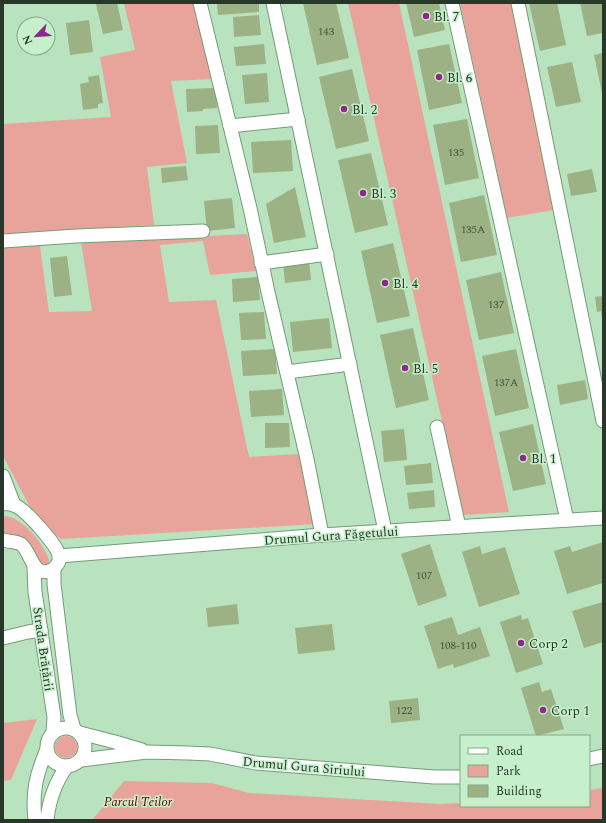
<svg xmlns="http://www.w3.org/2000/svg" width="606" height="823" viewBox="0 0 606 823" font-family="Spectral,serif">
	<style>
		.green { fill: #e8a49a }
		.building { fill: #9cb184 }
		.lines { fill: none; stroke-linecap: round; stroke-linejoin: round }
		.minor-casing { stroke: #749b79; stroke-width: 15 }
		.minor { stroke: #fff; stroke-width: 13 }
		.poi-dot { fill: #8f288e; stroke: #c6f0cb; stroke-width: 1.5 }
		.labels { text-anchor: middle; stroke-width: 3; stroke-linejoin: round; paint-order: stroke }
		.number-label { font-size: 11px; fill: #445640 }
		.poi-label { font-size: 13px; fill: #27382a; stroke: #c6f0cb; text-anchor: start }
		.street-label { font-size: 13px; fill: #27382a; stroke: #c6f0cb }
		.park-label { font-size: 13px; font-style: italic; fill: #5c0806; stroke: #c6f0cb }
	</style>
	<rect width="100%" height="100%" fill="#b9e3be"/>
	<g class="green">
		<path d="M124,3H196L213,79L171,81L187,163L147,167L154,225L38,232L49,312L92,311L81,242L247,234L256,271L210,275L203,241L160,245L169,302L216,300L249,457L299,454L316,524L61,539L51,532L30,507L3,456V124L111,117L100,57L135,50Z"/>
		<path d="M348,3H399L509,512L463,515Z"/>
		<path d="M460,3H511L554,210L507,218Z"/>
		<path d="M3,516C22,516 43,543 49,560L48,564H40L3,536Z"/>
		<path d="M37,719L11,780L3,781V723Z"/>
		<circle cx="66" cy="747" r="11"/>
		<path d="M124,781L212,783L249,793L441,804L461,803V806H589V790L603,788V820H92Z"/>
	</g>
	<g class="building">
		<path d="M101,3H117L123,30L103,34L96,4Z"/>
		<path d="M217,3H259V12L218,15Z"/>
		<path d="M303,3H336L349,58L317,65Z"/>
		<path d="M406,3H439L445,30L414,37Z"/>
		<path d="M529,3H557L566,45L540,51Z"/>
		<path d="M580,3H603V33L587,36Z"/>
		<path d="M259,15L261,35L234,37L233,17Z"/>
		<path d="M89,20L93,52L70,55L66,23Z"/>
		<path d="M264,44L266,64L236,66L234,47Z"/>
		<path d="M449,44L462,103L429,110L417,50Z"/>
		<path d="M603,53V93H602L594,55Z"/>
		<path d="M572,62L581,102L556,107L547,67Z"/>
		<path d="M352,69L369,141L336,149L319,77Z"/>
		<path d="M267,73L269,102L245,104L242,75Z"/>
		<path d="M99,75L103,103L98,104V108L83,110L80,84L89,82L88,77Z"/>
		<path d="M216,88L217,108L203,109V111L187,112L186,89Z"/>
		<path d="M467,119L479,178L445,185L433,125Z"/>
		<path d="M218,125L220,153L196,154L195,126Z"/>
		<path d="M291,140L293,171L253,173L251,142Z"/>
		<path d="M371,153L388,225L355,233L338,160Z"/>
		<path d="M186,166L188,180L162,183L161,168Z"/>
		<path d="M592,169L597,192L571,196L567,174Z"/>
		<path d="M295,187L306,237L274,243L266,204Z"/>
		<path d="M484,195L497,255L461,262L449,203Z"/>
		<path d="M232,198L235,228L207,231L204,201Z"/>
		<path d="M393,243L410,316L377,323L361,251Z"/>
		<path d="M67,256L72,295L54,297L50,258Z"/>
		<path d="M309,260L311,280L285,283L283,263Z"/>
		<path d="M501,272L514,333L479,340L466,280Z"/>
		<path d="M258,277L260,300L233,302L232,279Z"/>
		<path d="M603,296V319H602L601,311L597,312L595,297Z"/>
		<path d="M264,312L266,339L241,340L239,313Z"/>
		<path d="M329,318L332,348L293,352L290,322Z"/>
		<path d="M413,328L429,400L396,408L380,335Z"/>
		<path d="M275,349L277,374L243,376L241,351Z"/>
		<path d="M516,349L529,408L495,416L482,356Z"/>
		<path d="M585,380L588,399L560,405L557,385Z"/>
		<path d="M282,389L284,415L251,417L249,391Z"/>
		<path d="M265,423H289L290,447L265,448Z"/>
		<path d="M533,424L546,484L513,491L499,432Z"/>
		<path d="M404,429L407,460L384,462L381,431Z"/>
		<path d="M431,463L433,483L406,485L404,466Z"/>
		<path d="M434,490L435,507L409,509L407,493Z"/>
		<path d="M603,542V583L567,594L554,551L570,546L572,552Z"/>
		<path d="M430,544L447,596L418,606L401,554Z"/>
		<path d="M480,546L482,554L505,547L520,594L479,607L462,552Z"/>
		<path d="M603,602V642L584,648L572,611Z"/>
		<path d="M237,604L239,624L208,627L206,608Z"/>
		<path d="M521,615L522,620L528,618L543,664L516,673L500,622Z"/>
		<path d="M452,617L458,635L480,627L490,656L454,668L453,664L438,669L424,626Z"/>
		<path d="M332,624L335,650L298,654L295,628Z"/>
		<path d="M539,682L542,692L551,689L564,729L536,736L521,688Z"/>
		<path d="M418,698L420,720L391,723L389,701Z"/>
	</g>
	<g class="lines">
		<defs>
			<g id="minor">
				<path d="M200,3L250,208L268,292L307,459L322,535"/>
				<path d="M273,3L385,531"/>
				<path d="M452,3L567,520"/>
				<path d="M518,3L603,421"/>
				<path d="M230,126L298,119"/>
				<path d="M3,241L76,236L203,231"/>
				<path d="M261,263L327,254"/>
				<path d="M287,372L350,364"/>
				<path d="M437,427L459,527"/>
				<path d="M3,476L14,505"/>
				<path d="M3,504C8,503 13,504 18,507C28,513 56,544 59,555C60,560 59,563 56,566C54,569 52,570 49,571C32,576 31,552 21,544C15,541 9,542 3,540"/>
				<path d="M59,556L322,535L603,518"/>
				<path d="M34,567L35,592L54,717L53,732"/>
				<path d="M54,569V584L70,715L74,729"/>
				<path d="M3,638L28,632L41,630"/>
				<circle cx="66" cy="747" r="19"/>
				<path d="M80,733L115,742L142,750"/>
				<path d="M589,759L603,756"/>
				<path d="M81,760L147,752L188,753L210,754L256,763L434,777H461"/>
				<path d="M35,820C32,792 36,775 47,749"/>
				<path d="M47,820C49,799 55,783 67,766"/>
			</g>
		</defs>
		<use href="#minor" class="minor-casing"/>
		<use href="#minor" class="minor"/>
	</g>
	<g class="poi-dot">
		<circle cx="426" cy="16" r="4"/>
		<circle cx="439" cy="77" r="4"/>
		<circle cx="344" cy="109" r="4"/>
		<circle cx="363" cy="193" r="4"/>
		<circle cx="385" cy="283" r="4"/>
		<circle cx="405" cy="368" r="4"/>
		<circle cx="523" cy="458" r="4"/>
		<circle cx="521" cy="643" r="4"/>
		<circle cx="543" cy="710" r="4"/>
	</g>
	<g class="labels">
		<g class="number-label">
			<text x="326" y="35">143</text>
			<text x="456" y="156">135</text>
			<text x="473" y="233">135A</text>
			<text x="496" y="308">137</text>
			<text x="506" y="386">137A</text>
			<text x="424" y="579">107</text>
			<text x="458" y="649">108-110</text>
			<text x="404" y="714">122</text>
		</g>
		<g class="poi-label">
			<text x="434" y="21">Bl. 7</text>
			<text x="447" y="82">Bl. 6</text>
			<text x="352" y="114">Bl. 2</text>
			<text x="371" y="198">Bl. 3</text>
			<text x="393" y="288">Bl. 4</text>
			<text x="413" y="373">Bl. 5</text>
			<text x="531" y="463">Bl. 1</text>
			<text x="529" y="648">Corp 2</text>
			<text x="551" y="715">Corp 1</text>
		</g>
		<g class="street-label">
			<text transform="translate(331 535) rotate(-4)" y="5">Drumul Gura Făgetului</text>
			<text transform="translate(44 649) rotate(82)" y="5">Strada Brățării</text>
			<text transform="translate(304 766) rotate(5)" y="5">Drumul Gura Siriului</text>
		</g>
		<g class="park-label">
			<text x="138" y="806">Parcul Teilor</text>
		</g>
	</g>
	<rect width="606" height="823" fill="none" stroke="#27382a" stroke-width="8"/>
	<rect x="460" y="735" width="130" height="72" fill="#c6f0cb" stroke="#86a68b"/>
	<rect x="468" y="748" width="20" height="6" fill="#ffffff" stroke="#86a68b"/>
	<text x="496" y="755" font-size="12" fill="#27382a">Road</text>
	<rect x="468" y="765" width="20" height="12" fill="#e8a49a" stroke="#86a68b"/>
	<text x="496" y="775" font-size="12" fill="#27382a">Park</text>
	<rect x="468" y="785" width="20" height="12" fill="#9cb184" stroke="#86a68b"/>
	<text x="496" y="795" font-size="12" fill="#27382a">Building</text>
	<g transform="translate(36 36) rotate(245)"><circle r="19" fill="#c6f0cb" stroke="#86a68b"/>
	<path d="M0-3L7 15L0 10L-7 15Z" fill="#8f288e"/>
	<text y="-6" font-size="11" font-weight="bold" text-anchor="middle" fill="#27382a">N</text>
	</g>
</svg>
